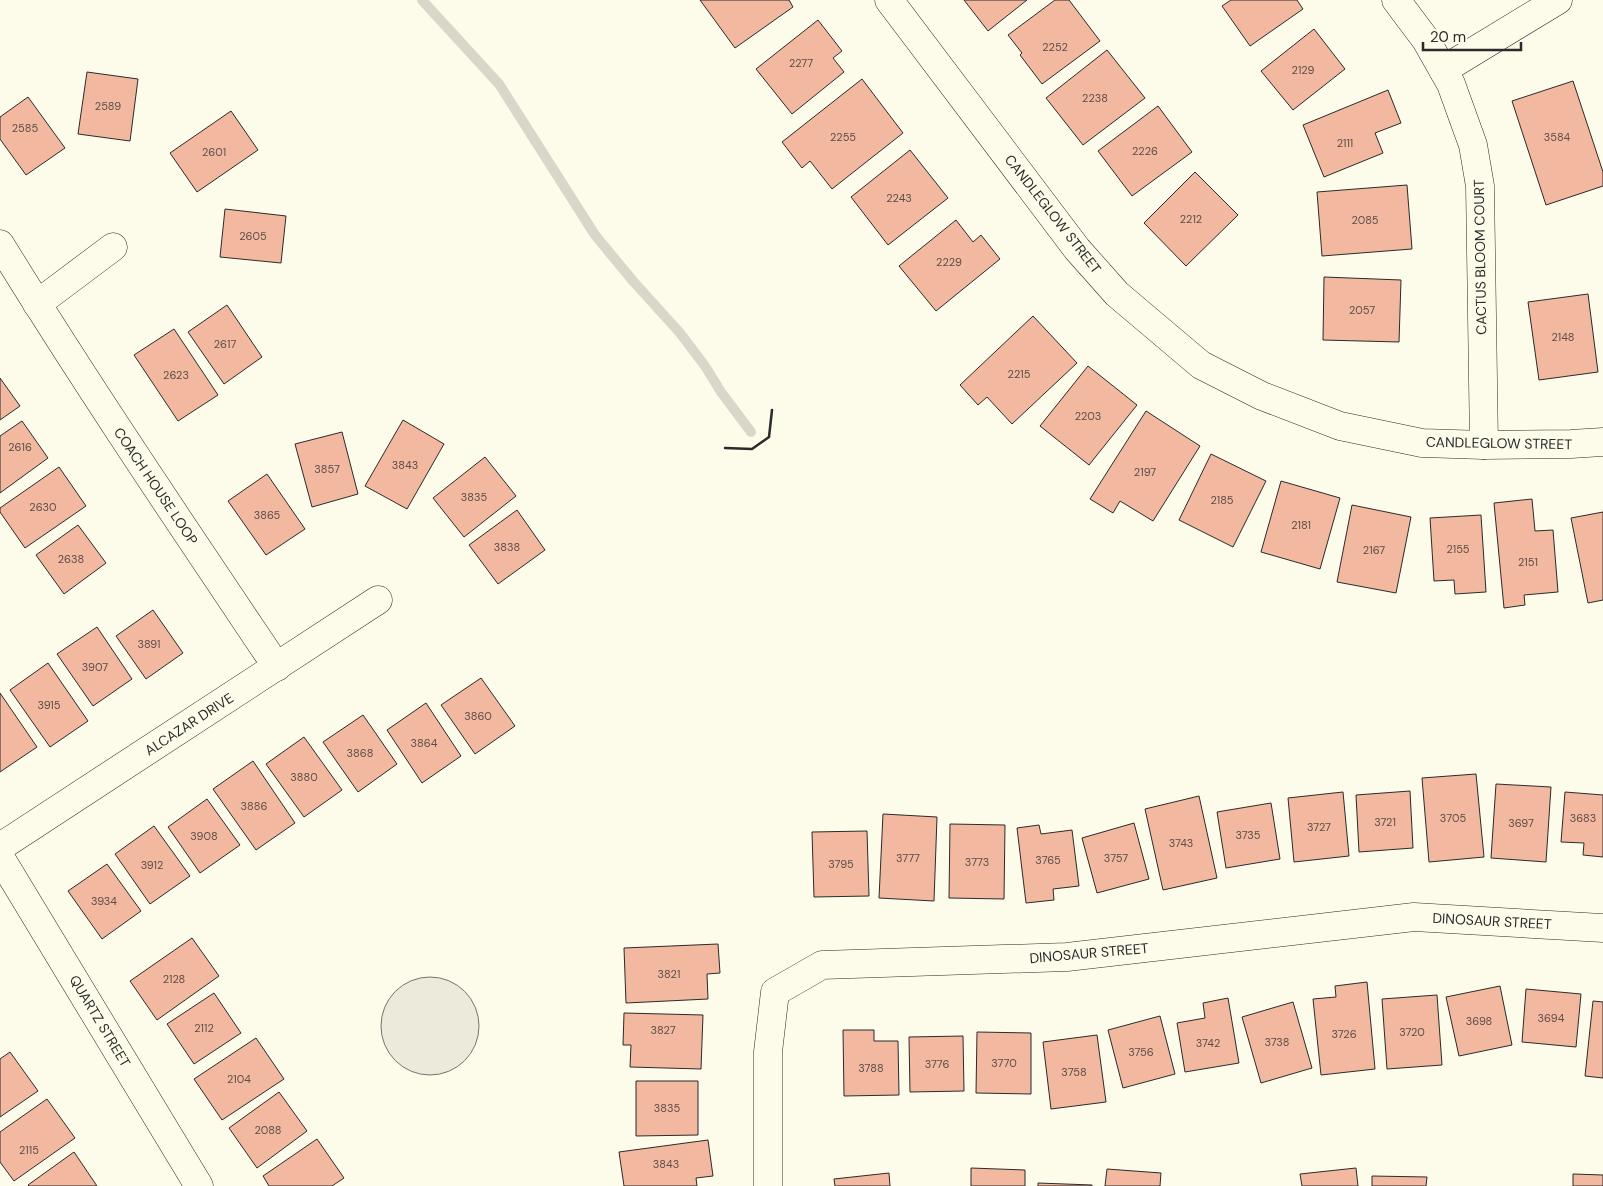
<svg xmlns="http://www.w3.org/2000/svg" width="1603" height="1186" viewBox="0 0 1603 1186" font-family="'DM Sans',sans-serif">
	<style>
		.green { fill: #ecebdb; stroke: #74746e }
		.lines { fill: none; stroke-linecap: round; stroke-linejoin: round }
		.stream { stroke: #d8d7c9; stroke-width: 10 }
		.building { fill: #f2b8a0; stroke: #2b2b2b }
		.street-casing { stroke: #2b2b2b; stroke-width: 29 }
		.street { stroke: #fdfbea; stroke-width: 28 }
		.wall { stroke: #2b2b2b; stroke-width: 2.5 }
		.labels { text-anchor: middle; stroke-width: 4; stroke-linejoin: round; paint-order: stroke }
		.number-label { font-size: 11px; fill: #5d4e48 }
		.street-label { font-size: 14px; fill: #2b2b2b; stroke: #fdfbea }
	</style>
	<rect width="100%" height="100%" fill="#fdfbea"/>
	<circle class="green" cx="430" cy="1026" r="49"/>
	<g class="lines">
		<path class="stream" d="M422,0L499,84L595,235L633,281L680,333L705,366L721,392L751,432"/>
	</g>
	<g class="building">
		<path d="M700,0H789L793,7L735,48Z"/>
		<path d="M964,0H1027L988,31Z"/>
		<path d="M1055,0H1069L1100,41L1042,84L1020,55L1022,53L1008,35Z"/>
		<path d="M1231,0H1297L1303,9L1250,46L1222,6Z"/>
		<path d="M818,20L842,51L833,58L844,72L792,114L756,69Z"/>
		<path d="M1314,29L1345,69L1293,110L1261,71Z"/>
		<path d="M1107,50L1145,98L1083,145L1046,98Z"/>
		<path d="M87,72L138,79L130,141L78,134Z"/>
		<path d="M862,79L903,133L832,189L810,161L802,168L782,142Z"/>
		<path d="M1573,81L1603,172V186L1546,205L1512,101Z"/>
		<path d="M1388,90L1401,123L1375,133L1383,153L1324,177L1303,125Z"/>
		<path d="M28,97L65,148L26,175L0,139V117Z"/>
		<path d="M1158,106L1192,152L1132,196L1098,151Z"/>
		<path d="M231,111L258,150L197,192L170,153Z"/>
		<path d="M910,150L948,198L888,245L851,197Z"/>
		<path d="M1195,172L1238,215L1186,266L1144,223Z"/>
		<path d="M1407,185L1412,249L1322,256L1317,192Z"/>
		<path d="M225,209L286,216L281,263L220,257Z"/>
		<path d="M956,220L973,242L981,235L1000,259L936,311L899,266Z"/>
		<path d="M1324,277L1401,280L1399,342L1323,340Z"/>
		<path d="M1588,294L1598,372L1539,380L1528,302Z"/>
		<path d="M227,305L262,357L224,384L188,332Z"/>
		<path d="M1033,316L1077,363L1012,424L987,397L978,405L960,385Z"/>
		<path d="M174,329L218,395L178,421L134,355Z"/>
		<path d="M1088,366L1137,405L1089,465L1040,426Z"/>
		<path d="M0,378L20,406L0,420Z"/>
		<path d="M1146,411L1200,446L1153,521L1120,501L1113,513L1090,499Z"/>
		<path d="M403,420L444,444L407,509L365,486Z"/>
		<path d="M22,421L48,458L0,493V436Z"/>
		<path d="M342,432L358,494L312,507L295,444Z"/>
		<path d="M1211,454L1266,481L1233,547L1179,520Z"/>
		<path d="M485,457L516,496L464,537L433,498Z"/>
		<path d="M59,467L86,506L25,548L0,512V508Z"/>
		<path d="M267,474L305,529L266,555L228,501Z"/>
		<path d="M1281,481L1340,498L1320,569L1261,552Z"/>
		<path d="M1532,499L1535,531L1553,530L1558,592L1524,595L1525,605L1504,608L1494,503Z"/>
		<path d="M1352,505L1411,517L1396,593L1337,582Z"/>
		<path d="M517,510L545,550L498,584L469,545Z"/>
		<path d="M1603,512V600L1588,603L1571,518Z"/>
		<path d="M1481,515L1486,592L1455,594L1454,580L1434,581L1430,518Z"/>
		<path d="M78,525L106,563L64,594L36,555Z"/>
		<path d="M153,610L183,653L146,679L116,636Z"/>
		<path d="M97,627L132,679L93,706L57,654Z"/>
		<path d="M48,663L88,721L50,747L10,690Z"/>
		<path d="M481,678L515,726L475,754L441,705Z"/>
		<path d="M0,693L37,747L0,772Z"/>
		<path d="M426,703L461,756L422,783L387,730Z"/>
		<path d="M363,715L397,764L358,792L323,742Z"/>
		<path d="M304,737L342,790L304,817L266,764Z"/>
		<path d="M253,761L295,823L256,850L213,789Z"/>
		<path d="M1476,774L1484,857L1429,862L1422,778Z"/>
		<path d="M1496,784L1551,787L1546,862L1491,858Z"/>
		<path d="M1410,791L1413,848L1359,852L1356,795Z"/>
		<path d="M1343,792L1349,856L1294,862L1288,798Z"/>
		<path d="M1565,792L1603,795V857L1583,855L1584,843L1561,842Z"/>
		<path d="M1199,796L1217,878L1163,890L1145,809Z"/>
		<path d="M207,799L240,845L200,873L168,827Z"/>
		<path d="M1271,803L1280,859L1226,868L1217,812Z"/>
		<path d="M883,814L937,817L934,901L879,898Z"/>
		<path d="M1134,823L1149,879L1097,893L1082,838Z"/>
		<path d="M950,824L1005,825L1004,899L949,898Z"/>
		<path d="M1039,825L1041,834L1072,830L1079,886L1053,889L1054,900L1026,903L1017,828Z"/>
		<path d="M154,826L190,876L150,904L115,854Z"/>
		<path d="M867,831L869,896L814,897L812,832Z"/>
		<path d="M107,864L141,911L102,939L68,891Z"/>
		<path d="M192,938L219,976L157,1020L130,981Z"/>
		<path d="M718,944L720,973L707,974L708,999L626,1003L624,948Z"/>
		<path d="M1367,982L1375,1069L1321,1075L1313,999L1336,997L1335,986Z"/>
		<path d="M1500,986L1512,1045L1459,1056L1446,997Z"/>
		<path d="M1526,989L1581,994L1576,1047L1522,1042Z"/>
		<path d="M214,993L241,1033L194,1064L167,1024Z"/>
		<path d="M1437,995L1442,1065L1387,1069L1382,999Z"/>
		<path d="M1228,998L1239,1063L1185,1072L1177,1023L1205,1018L1203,1003Z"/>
		<path d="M1593,1001L1603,1002V1078L1585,1076Z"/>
		<path d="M1293,1002L1312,1068L1261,1083L1242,1017Z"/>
		<path d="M624,1013L703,1015L701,1069L630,1067L631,1045H623Z"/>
		<path d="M1160,1016L1175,1074L1123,1088L1108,1030Z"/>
		<path d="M843,1030H874V1041H898L899,1095L844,1096Z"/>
		<path d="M977,1032L1031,1033V1094L976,1093Z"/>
		<path d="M1097,1035L1106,1102L1051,1109L1043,1042Z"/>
		<path d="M963,1036L964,1091L910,1092L909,1037Z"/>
		<path d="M256,1038L284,1079L222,1120L194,1079Z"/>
		<path d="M10,1052L38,1091L0,1117V1059Z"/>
		<path d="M636,1081H698V1135L636,1136Z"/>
		<path d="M279,1092L307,1131L257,1168L229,1128Z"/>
		<path d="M47,1099L75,1138L14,1181L0,1162V1132Z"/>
		<path d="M317,1139L344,1178L332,1186H269L263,1176Z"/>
		<path d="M708,1140L713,1176L696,1178L697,1186H624L619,1152Z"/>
		<path d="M74,1152L97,1186H29L28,1185Z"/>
		<path d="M971,1168L1025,1170V1186H971Z"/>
		<path d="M1356,1168L1358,1186H1302L1300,1174Z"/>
		<path d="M1107,1169L1161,1173L1160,1186H1105Z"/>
		<path d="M889,1173L890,1186H835L834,1179Z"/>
		<path d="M1573,1174L1603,1175V1186H1573Z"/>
		<path d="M1372,1176L1427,1177L1426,1186H1372Z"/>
		<path d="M1038,1183L1092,1185V1186H1038Z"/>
	</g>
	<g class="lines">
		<defs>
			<g id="street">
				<path d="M889,0L1077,249L1117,294L1201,365L1262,396L1340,426L1422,443L1484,445L1571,444L1603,442"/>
				<path d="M1396,0L1426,40L1451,84L1473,145L1480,186L1484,445"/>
				<path d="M1443,70L1558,0"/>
				<path d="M0,244C88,387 183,527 277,667"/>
				<path d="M37,304L113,247"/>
				<path d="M0,847L378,600"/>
				<path d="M0,857L199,1186"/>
				<path d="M768,1186V1052L775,992L822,965L1067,957L1414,917L1603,928"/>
			</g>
		</defs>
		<use href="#street" class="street-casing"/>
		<use href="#street" class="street"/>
		<path class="wall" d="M725,448L752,449L769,437L772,410"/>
	</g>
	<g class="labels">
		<g class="number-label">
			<text x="1055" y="51">2252</text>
			<text x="801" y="67">2277</text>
			<text x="1303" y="74">2129</text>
			<text x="1095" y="102">2238</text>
			<text x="108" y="110">2589</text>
			<text x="25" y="132">2585</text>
			<text x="843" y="141">2255</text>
			<text x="1557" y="141">3584</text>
			<text x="1345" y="147">2111</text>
			<text x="1145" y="155">2226</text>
			<text x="214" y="156">2601</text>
			<text x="899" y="202">2243</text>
			<text x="1191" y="223">2212</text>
			<text x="1365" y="224">2085</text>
			<text x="253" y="240">2605</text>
			<text x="949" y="266">2229</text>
			<text x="1362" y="314">2057</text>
			<text x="1563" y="341">2148</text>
			<text x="225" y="348">2617</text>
			<text x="1019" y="378">2215</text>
			<text x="176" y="379">2623</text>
			<text x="1088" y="420">2203</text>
			<text x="20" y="451">2616</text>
			<text x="405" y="469">3843</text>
			<text x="327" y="473">3857</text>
			<text x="1145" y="476">2197</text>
			<text x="474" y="501">3835</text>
			<text x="1222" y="504">2185</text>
			<text x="43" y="511">2630</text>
			<text x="267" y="519">3865</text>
			<text x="1301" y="529">2181</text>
			<text x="507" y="551">3838</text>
			<text x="1458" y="553">2155</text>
			<text x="1374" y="554">2167</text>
			<text x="71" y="563">2638</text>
			<text x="1528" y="566">2151</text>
			<text x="149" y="648">3891</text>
			<text x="95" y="671">3907</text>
			<text x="49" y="709">3915</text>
			<text x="478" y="720">3860</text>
			<text x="424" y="747">3864</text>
			<text x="360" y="757">3868</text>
			<text x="304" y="781">3880</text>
			<text x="254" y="810">3886</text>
			<text x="1453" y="822">3705</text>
			<text x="1583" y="822">3683</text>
			<text x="1385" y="826">3721</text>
			<text x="1521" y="827">3697</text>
			<text x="1319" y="831">3727</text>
			<text x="1248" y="839">3735</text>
			<text x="204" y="840">3908</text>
			<text x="1181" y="847">3743</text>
			<text x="908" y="862">3777</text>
			<text x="1116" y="862">3757</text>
			<text x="1048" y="864">3765</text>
			<text x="977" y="866">3773</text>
			<text x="841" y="868">3795</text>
			<text x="152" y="869">3912</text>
			<text x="104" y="905">3934</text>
			<text x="669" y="978">3821</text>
			<text x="174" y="983">2128</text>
			<text x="1551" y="1022">3694</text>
			<text x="1479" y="1025">3698</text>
			<text x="204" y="1032">2112</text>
			<text x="663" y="1034">3827</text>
			<text x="1412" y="1036">3720</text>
			<text x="1344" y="1038">3726</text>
			<text x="1277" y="1046">3738</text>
			<text x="1208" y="1047">3742</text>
			<text x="1141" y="1056">3756</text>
			<text x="1004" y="1067">3770</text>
			<text x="937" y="1068">3776</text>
			<text x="871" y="1072">3788</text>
			<text x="1074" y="1076">3758</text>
			<text x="239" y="1083">2104</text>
			<text x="667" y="1112">3835</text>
			<text x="268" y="1134">2088</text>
			<text x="29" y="1154">2115</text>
			<text x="666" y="1168">3843</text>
		</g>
		<g class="street-label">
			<text transform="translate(1053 214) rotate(52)" y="5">CANDLEGLOW STREET</text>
			<text transform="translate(1480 257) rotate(-91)" y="5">CACTUS BLOOM COURT</text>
			<text transform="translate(1499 443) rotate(1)" y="5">CANDLEGLOW STREET</text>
			<text transform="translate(156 486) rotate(56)" y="5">COACH HOUSE LOOP</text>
			<text transform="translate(189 724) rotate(-33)" y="5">ALCAZAR DRIVE</text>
			<text transform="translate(1492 921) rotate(3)" y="5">DINOSAUR STREET</text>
			<text transform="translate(1089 953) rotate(-5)" y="5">DINOSAUR STREET</text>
			<text transform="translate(100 1021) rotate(59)" y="5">QUARTZ STREET</text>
		</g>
	</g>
	<path d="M1423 42v8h98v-8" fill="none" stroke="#2b2b2b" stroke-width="2.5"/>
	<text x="1430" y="42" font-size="15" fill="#2b2b2b" stroke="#fdfbea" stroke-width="4" paint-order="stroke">20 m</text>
</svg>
